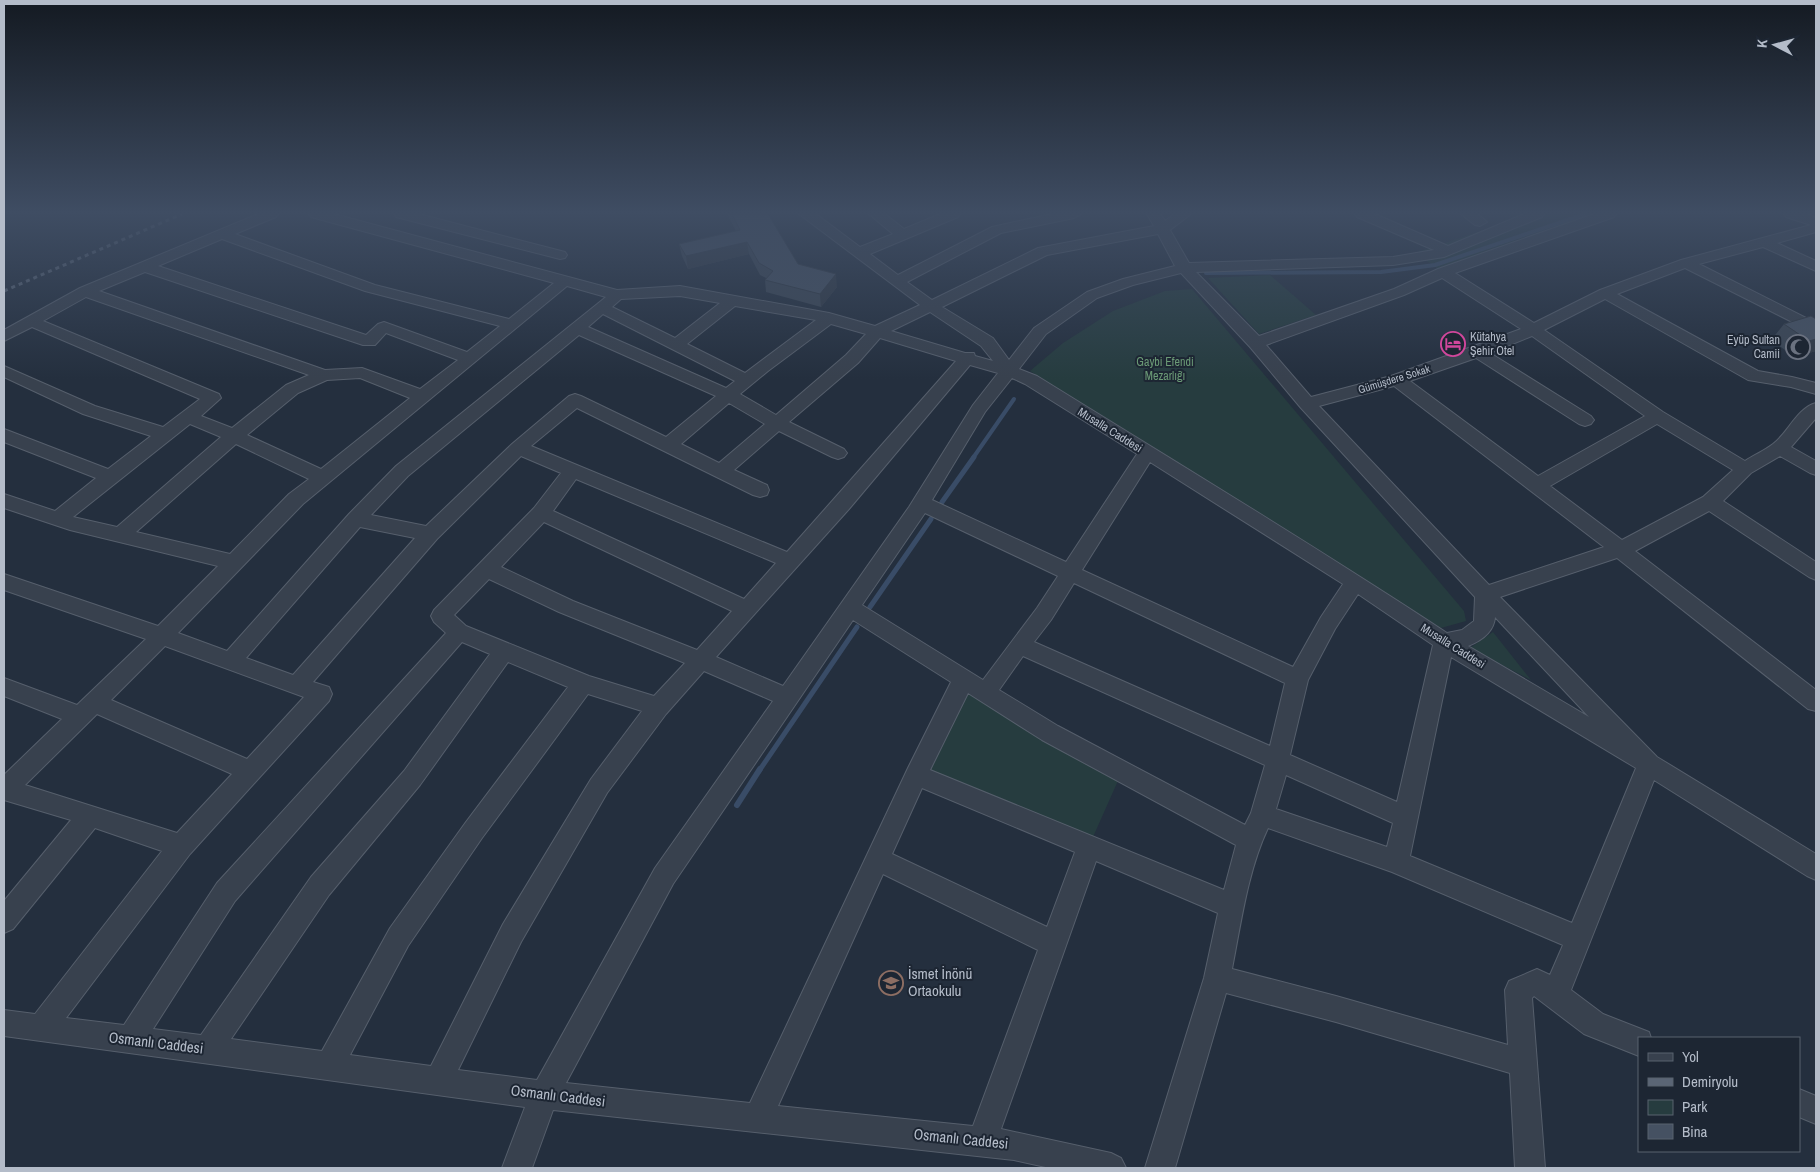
<svg xmlns="http://www.w3.org/2000/svg" width="1820" height="1172" viewBox="0 0 1820 1172" font-family="'Archivo Narrow',sans-serif">
	<style>
		.green { fill: #263c3f }
		.lines { fill: none; stroke-linecap: round; stroke-linejoin: round }
		.stream-far2 { stroke: #394c67; stroke-width: 4 }
		.stream-far1 { stroke: #394c67; stroke-width: 5 }
		.stream { stroke: #394c67; stroke-width: 6 }
		.minor-casing { stroke: #565f6c; stroke-width: 2 }
		.minor { fill: #38414e; fill-rule: evenodd }
		.rail { stroke: #5a6575; stroke-width: 3; stroke-dasharray: 4 4; stroke-linecap: butt }
		.wall { fill: #3b4654 }
		.shaded-wall { fill: #303945 }
		.building { fill: #455162; stroke: #303945 }
		.labels { text-anchor: middle; stroke-width: 4; stroke-linejoin: round; paint-order: stroke }
		.far-street-label { font-size: 11px; fill: #b4bcc9; stroke: #1d2633 }
		.poi-label { font-size: 12px; fill: #b4bcc9; stroke: #1d2633; text-anchor: start }
		.park-label { font-size: 12px; fill: #6b9a76; stroke: #1d2633 }
		.street-label { font-size: 12px; fill: #b4bcc9; stroke: #1d2633 }
		.near-poi-label { font-size: 15px; fill: #b4bcc9; stroke: #1d2633; text-anchor: start }
		.near-street-label { font-size: 15px; fill: #b4bcc9; stroke: #1d2633 }
	</style>
	<rect width="100%" height="100%" fill="#242f3e"/>
	<g class="green">
		<path d="M1531,214H1608L1443,272L1415,253Z"/>
		<path d="M1270,275L1316,315L1259,334L1208,278Z"/>
		<path d="M1192,289L1464,611L1466,621L1441,628L1030,371L1063,343L1113,311L1165,291Z"/>
		<path d="M1493,632L1531,680L1470,648Z"/>
		<path d="M964,679L1121,774L1089,846L922,772Z"/>
	</g>
	<g class="lines">
		<g class="stream-far2">
			<path d="M1206,273L1381,272L1435,265L1585,214"/>
			<path d="M973,458L1014,399"/>
		</g>
		<g class="stream-far1">
			<path d="M942,502L974,457"/>
			<path d="M870,607L931,519"/>
			<path d="M759,771L857,627"/>
		</g>
		<path class="stream" d="M737,805L760,769"/>
		<defs>
			<g id="minor">
				<path d="M258,214H278L276,217L235,234L375,285L509,319L554,283L311,217L309,214H334L617,290L680,286L829,313L875,326L920,305L799,214H816L860,247L893,234L869,214H885L904,229L940,214H960L958,217L870,254L898,275L992,227L1052,214H1081L1074,218L1001,233L907,282L932,300L1038,248L1154,226L1147,214H1161L1165,221L1174,214H1191L1170,230L1189,263L1393,257L1434,250L1357,217L1355,214H1375L1448,246L1524,214H1544L1542,217L1444,257L1393,265L1196,272L1259,336L1394,289L1438,269L1594,214H1616L1614,217L1455,273L1534,323L1600,290L1681,260L1811,225L1786,217L1784,214H1807L1816,218V232L1777,243L1816,261V271L1763,247L1699,264L1816,323V334L1685,268L1617,294L1758,371L1792,377L1816,383V394L1791,387L1748,380L1605,299L1544,330L1663,412L1745,461C1754,455 1764,451 1773,444C1788,433 1797,408 1816,403V418L1791,447L1816,461V475L1810,473L1780,456L1751,473L1723,501L1816,562V580L1809,577L1709,511L1635,551L1816,690V711L1808,709L1617,558L1500,597L1657,757L1816,854V880L1807,876L1654,780L1571,990L1603,1014L1649,1032L1651,1038H1639V1056L1584,1034L1534,996L1532,998L1545,1168H1515L1510,1073L1336,1022L1226,993L1175,1168H1145L1204,978L1218,913L1096,861L1001,1129L1111,1153L1121,1158L1126,1168H1050L1014,1160L553,1110L532,1168H502L525,1107L4,1036V1010L35,1014L162,851L95,828L13,929L4,933V901L71,820L4,800V775L62,719L4,696V678L77,705L146,639L4,590V574L158,626L218,566L70,530L4,508V494L55,511L96,478L4,442V429L108,469L151,436L83,414L4,377V366L95,406L163,427L200,399L32,327L4,341V330L80,288ZM1158,234L1175,266L1123,279L1087,292L1034,328L1009,360L993,338L942,307L1047,255ZM222,239L365,291L500,326L467,352L384,322L378,324L366,335L158,266ZM145,272L363,345H375L386,333L458,360L420,389L362,368L325,370L99,291ZM1181,273L1250,347L1301,408L1475,597L1474,621L1462,630L1447,633C1312,544 1174,461 1037,376L1019,369L1046,334L1097,298L1133,285ZM1442,278L1521,329L1391,376L1311,397L1266,345L1404,295ZM567,286L606,297L396,466L349,514L227,651L178,633L303,504ZM680,296L720,303L675,338L612,307L621,299ZM86,297L309,375L286,385L232,428L201,416L221,398L219,394L43,321ZM735,306L816,320L745,373L687,344ZM930,312L981,346L993,361L975,356L974,353H965L891,331ZM603,314L735,381L726,388L588,327ZM831,324L866,334L846,355L776,415L740,394L768,371ZM579,335L716,396L666,437L581,396L575,394L569,396L512,444L426,526L371,515L408,476ZM1532,336L1645,416L1538,476L1410,381L1476,358L1579,424L1585,426L1591,424L1594,420L1591,416L1490,353ZM880,338L956,361L787,552L531,446L577,408L753,495L760,497L767,495L769,490L767,485L734,470L779,431L832,457L838,459L844,457L847,453L844,449L789,422L858,363ZM970,365L998,373L973,405L909,507L783,686L716,657L849,509ZM360,378L410,398L321,469L247,435L298,393L327,380ZM1012,378L1025,384L1137,454L1066,562L932,500L985,412ZM1394,386L1604,547L1489,585L1319,406ZM729,403L765,424L719,463L681,444ZM190,424L221,437L117,527L73,517ZM1657,424L1733,470L1703,497L1622,540L1550,486ZM236,444L309,479L289,494L230,554L136,532ZM521,456L561,473L534,508L434,610L431,616L434,622L446,633L217,883L124,1025L66,1018L190,854L329,701L332,694L329,687L313,682L437,539ZM1150,462L1343,584L1321,617L1293,667L1082,570ZM576,479L776,563L744,599L553,511ZM925,513L1058,576L1037,608L983,680L862,605ZM544,522L732,611L697,650L573,601L501,567ZM360,527L415,538L293,675L246,658ZM489,579L559,612L685,663L654,696L589,676L466,626L454,615ZM1074,583L1285,683L1270,746L1034,642L1051,620ZM1358,594L1433,645L1397,802L1290,755L1308,680L1335,629ZM1495,617L1589,717L1468,646C1481,641 1494,632 1495,617ZM853,620L951,682L908,768L750,1103L566,1083L673,884ZM462,642L490,654L404,771L311,877L201,1035L153,1029L235,901ZM165,646L304,697L247,759L111,700ZM1023,656L1265,765L1251,813L1245,825L1058,726L999,690ZM1451,657L1636,768L1572,923L1410,856ZM508,662L568,687L466,822L390,928L322,1051L231,1039L329,895L420,785ZM704,671L773,701L655,868L537,1080L458,1070L521,942L607,793L666,714ZM968,693L1042,740L1236,845L1224,890L930,770ZM588,694L642,711L591,779L503,924L431,1066L350,1055L408,946L482,838ZM97,714L232,774L177,833L25,785ZM1286,775L1393,823L1387,847L1276,809ZM922,788L1075,852L1047,927L892,854ZM1268,828L1392,872L1563,945L1550,975L1537,969L1509,981L1505,990L1508,1045L1336,996L1232,969C1241,923 1248,870 1268,828ZM883,874L1038,950L973,1126L778,1106Z"/>
				<path d="M394,214H419L565,252L567,255L565,258L560,259L396,217Z"/>
				<path d="M1461,214H1478L1487,222L1480,226L1475,225Z"/>
				<path d="M1799,1089L1816,1096V1124L1799,1117Z"/>
			</g>
		</defs>
		<use href="#minor" class="minor-casing"/>
		<use href="#minor" class="minor"/>
		<path class="rail" d="M4,291L182,214"/>
	</g>
	<g class="wall">
		<path d="M727,214H768L798,264L837,287L821,307L766,292L765,280L766,278L760,275L749,254L688,269L682,256L679,244L736,231Z"/>
		<path d="M1811,316L1816,351L1795,357L1771,340L1784,324Z"/>
	</g>
	<g class="shaded-wall">
		<path d="M747,242L749,254L688,269L686,256Z"/>
		<path d="M836,274L837,287L821,307L820,294Z"/>
		<path d="M1816,339V351L1795,357L1809,341Z"/>
	</g>
	<g class="building">
		<path d="M732,214H768L798,264L836,274L820,294L765,280L773,271L759,263L747,242L686,256L679,244L740,230Z"/>
		<path d="M1811,316L1816,319V339L1809,341L1784,324Z"/>
	</g>
	<linearGradient id="sky" x2="0" y2="1"><stop stop-color="#141a22"/><stop offset="0.56" stop-color="#3f4d63"/><stop offset="1" stop-color="#3f4d63" stop-opacity="0"/></linearGradient>
	<rect width="1820" height="379" fill="url(#sky)"/>
	<defs>
		<symbol id="hotel-ring" viewBox="-11 -11 22 22"><circle r="9.5" fill="#1d2633" stroke="#d1479c" stroke-width="1.5"/><path d="M-6-4.5h1.5V1H6V5H4.5V3h-9V5H-6ZM-4 0a1.8 1.8 0 1 1 3.6 0ZM.5 0V-2.5h3Q6-2.5 6 0Z" fill="#d1479c"/></symbol>
		<symbol id="mosque-ring" viewBox="-11 -11 22 22"><circle r="9.5" fill="#1d2633" stroke="#6b7280" stroke-width="1.5"/><path d="M3.5-4.9A6 6 0 1 0 3.5 4.9A5 5 0 1 1 3.5-4.9Z" fill="#6b7280"/></symbol>
		<symbol id="school-ring" viewBox="-11 -11 22 22"><circle r="9.5" fill="#1d2633" stroke="#8d6e63" stroke-width="1.5"/><path d="M0-5L7-2L0 1L-7-2ZM-4 1L0 2.5L4 1V4Q0 6-4 4Z" fill="#8d6e63"/></symbol>
	</defs>
	<g fill-rule="evenodd">
		<use href="#hotel-ring" x="1439" y="330" width="28" height="28"/>
		<use href="#mosque-ring" x="1784" y="333" width="28" height="28"/>
		<use href="#school-ring" x="877" y="969" width="28" height="28"/>
	</g>
	<g class="labels">
		<g class="far-street-label">
			<text transform="translate(1394 379) rotate(-17)" y="4">Gümüşdere Sokak</text>
		</g>
		<g class="poi-label">
			<text x="1470" y="341">Kütahya<tspan x="1470" dy="14">Şehir Otel</tspan></text>
			<text x="1780" y="344" text-anchor="end">Eyüp Sultan<tspan x="1780" dy="14">Camii</tspan></text>
		</g>
		<g class="park-label">
			<text x="1165" y="366">Gaybi Efendi<tspan x="1165" dy="14">Mezarlığı</tspan></text>
		</g>
		<g class="street-label">
			<text transform="translate(1110 430) rotate(32)" y="4">Musalla Caddesi</text>
			<text transform="translate(1453 646) rotate(32)" y="4">Musalla Caddesi</text>
		</g>
		<g class="near-poi-label">
			<text x="908" y="979">İsmet İnönü<tspan x="908" dy="17">Ortaokulu</tspan></text>
		</g>
		<g class="near-street-label">
			<text transform="translate(156 1043) rotate(7)" y="5">Osmanlı Caddesi</text>
			<text transform="translate(558 1096) rotate(7)" y="5">Osmanlı Caddesi</text>
			<text transform="translate(961 1139) rotate(6)" y="5">Osmanlı Caddesi</text>
		</g>
	</g>
	<rect width="1820" height="1172" fill="none" stroke="#b4bcc9" stroke-width="10"/>
	<rect x="1638" y="1037" width="162" height="115" fill="#1d2633" stroke="#59626f"/>
	<rect x="1648" y="1053" width="25" height="8" fill="#38414e" stroke="#59626f"/>
	<text x="1682" y="1062" font-size="15" fill="#b4bcc9">Yol</text>
	<rect x="1648" y="1078" width="25" height="8" fill="#5a6575" stroke="#59626f"/>
	<text x="1682" y="1087" font-size="15" fill="#b4bcc9">Demiryolu</text>
	<rect x="1648" y="1100" width="25" height="15" fill="#263c3f" stroke="#59626f"/>
	<text x="1682" y="1112" font-size="15" fill="#b4bcc9">Park</text>
	<rect x="1648" y="1124" width="25" height="15" fill="#455162" stroke="#59626f"/>
	<text x="1682" y="1137" font-size="15" fill="#b4bcc9">Bina</text>
	<g transform="translate(1775 45) rotate(276)" stroke="#1d2633" stroke-width="4" paint-order="stroke">
	<path d="M0-4L9 19L0 12L-9 19Z" fill="#b4bcc9"/>
	<text y="-8" font-size="14" font-weight="bold" text-anchor="middle" fill="#b4bcc9">K</text>
	</g>
</svg>
